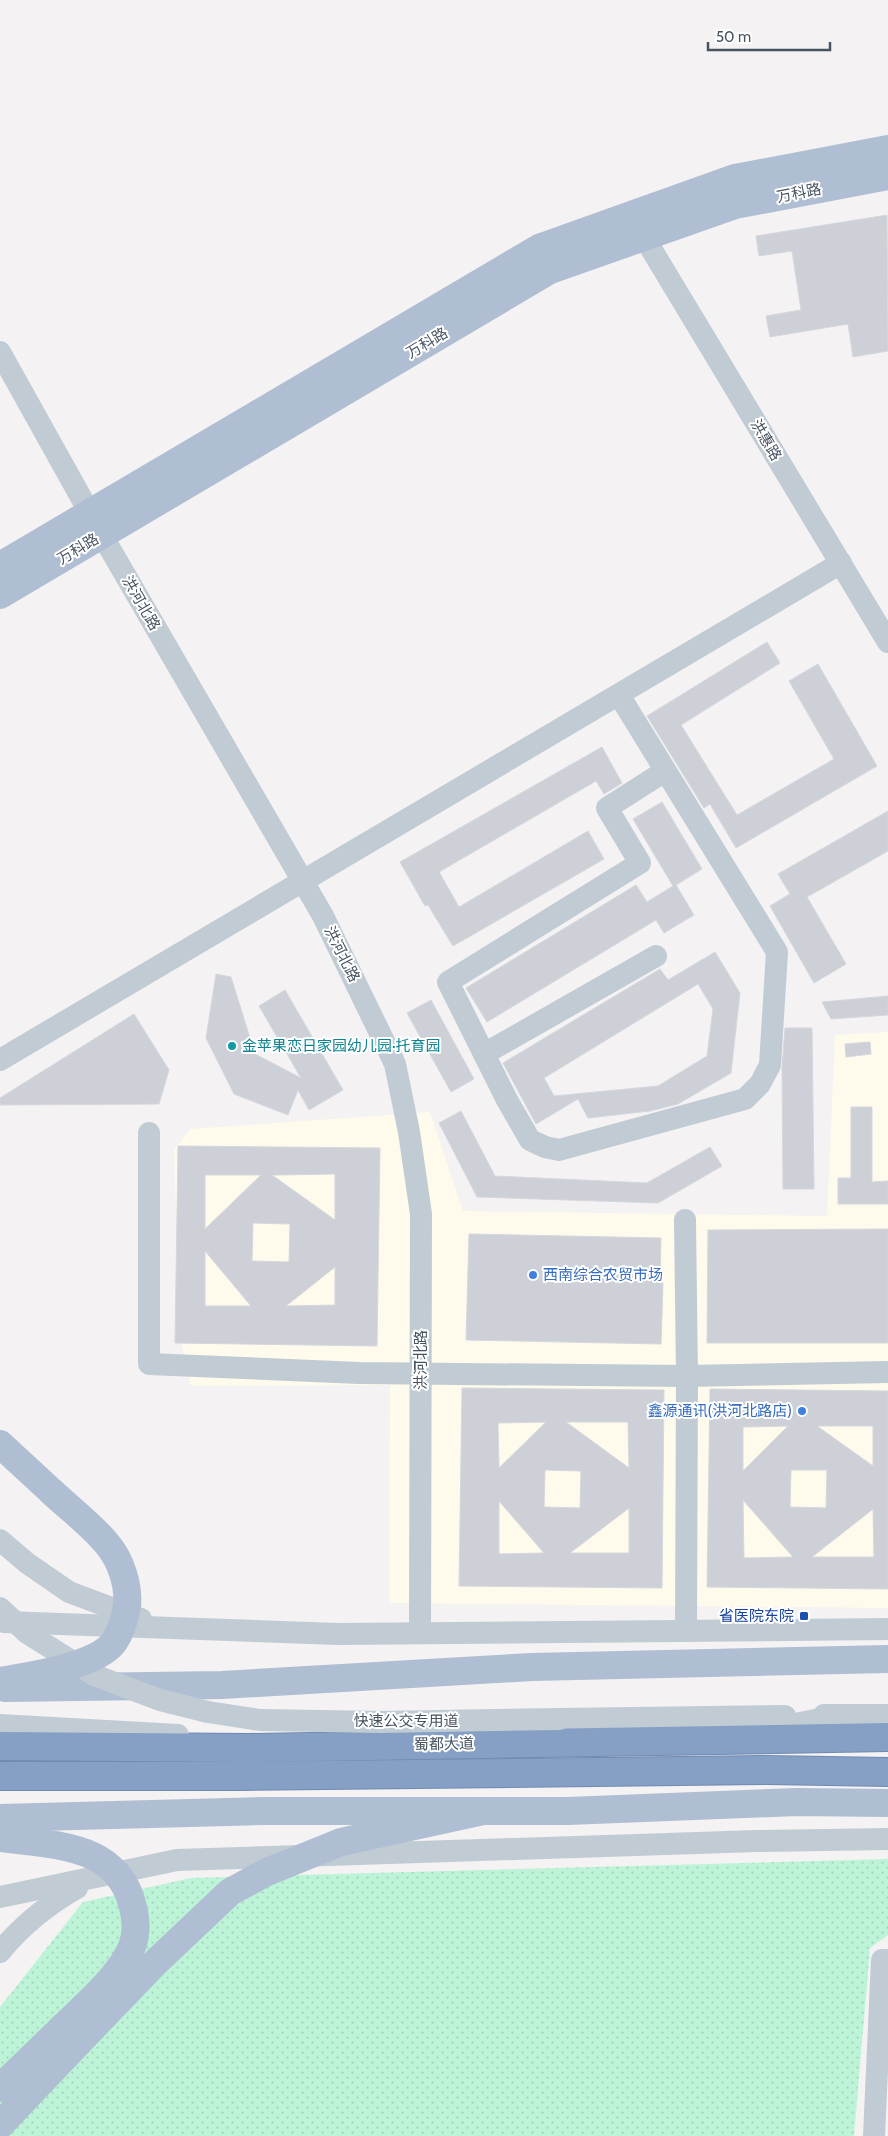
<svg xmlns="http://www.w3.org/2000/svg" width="888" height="2136" viewBox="0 0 888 2136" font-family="Cabin,'Noto Sans SC',sans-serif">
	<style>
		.commercial { fill: #fefaec }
		.grass { fill: url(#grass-dots) }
		.building { fill: #cdd0d6; stroke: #d5d7de; fill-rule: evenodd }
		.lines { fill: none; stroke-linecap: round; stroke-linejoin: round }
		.highway-casing { stroke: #708ab1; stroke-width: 30 }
		.minor { stroke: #c1cbd4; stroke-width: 22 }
		.major { stroke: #afbed3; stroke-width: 28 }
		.highway { stroke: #859fc5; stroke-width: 28 }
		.minor-bridge { stroke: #c1cbd4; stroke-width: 22 }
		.major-bridge { stroke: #afbed3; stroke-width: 28 }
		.culture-dot { fill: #0f9aa8; stroke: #fff; stroke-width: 2 }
		.shop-dot { fill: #3f7fe0; stroke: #fff; stroke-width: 2 }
		.transit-dot { fill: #1a4fb4; stroke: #fff; stroke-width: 2 }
		.labels { text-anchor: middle; stroke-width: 4; stroke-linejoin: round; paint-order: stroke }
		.street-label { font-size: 15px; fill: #475361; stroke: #fff }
		.culture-label { font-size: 15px; fill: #0d838f; stroke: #fff; text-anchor: start }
		.shop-label { font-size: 15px; fill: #366cbe; stroke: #fff; text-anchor: start }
		.transit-label { font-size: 15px; fill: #164399; stroke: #fff; text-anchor: end }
	</style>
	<defs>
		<pattern id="grass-dots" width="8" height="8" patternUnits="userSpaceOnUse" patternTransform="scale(1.25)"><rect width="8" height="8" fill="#bdf4d7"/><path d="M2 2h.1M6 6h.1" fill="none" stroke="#a4d3bb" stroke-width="1.8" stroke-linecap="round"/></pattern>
	</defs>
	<rect width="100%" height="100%" fill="#f4f2f2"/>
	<path class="commercial" d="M888,1032V1608L389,1603L390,1385L191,1386L180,1335L174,1150L190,1129L430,1112L463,1211L827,1216L835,1035Z"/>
	<path class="grass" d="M888,1859V1935L870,1948L854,2136H0V2007L83,1902L191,1878Z"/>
	<g class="building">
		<path d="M887,215L888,351L853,357L848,324L770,337L766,316L801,310L792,251L759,256L756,236Z"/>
		<path d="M767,642L780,663L681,725L737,815L834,759L789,681L818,664L877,766L736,848L710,804L704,808L647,716Z"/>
		<path d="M602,747L622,783L604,794L596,781L439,872L459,907L588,831L604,859L453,946L428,905L425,906L400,862Z"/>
		<path d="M662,802L702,869L676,885L694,915L664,933L656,920L487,1022L466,988L636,885L647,902L673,886L633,819Z"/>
		<path d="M888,811V851L807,897L846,964L814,983L770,906L790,894L778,874Z"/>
		<path d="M715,952L740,993L731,1073L678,1104L650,1111L588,1118L578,1099L536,1124L503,1063L660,969L668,980ZM698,984L713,1009L707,1056L658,1086L554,1096L544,1078Z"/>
		<path d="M216,974L231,977L255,1054L301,1078L259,1006L285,990L343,1090L309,1110L298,1090L288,1115L234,1094L206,1038Z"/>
		<path d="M888,996V1015L831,1019L822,1002Z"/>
		<path d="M431,1000L474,1079L451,1092L407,1013Z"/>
		<path d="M134,1014L169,1070L159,1104L0,1105V1098Z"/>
		<path d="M785,1028H812L814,1189H783L782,1068Z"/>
		<path d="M870,1042L871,1054L846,1057L845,1044Z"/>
		<path d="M851,1107H872V1182L888,1181V1204H838V1178H851Z"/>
		<path d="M461,1111L495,1176L647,1183L710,1147L722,1166L658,1203L477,1197L439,1123Z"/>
		<path d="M178,1146L380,1148L377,1346L175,1343ZM335,1174V1220L272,1175H277ZM205,1175H261L205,1229ZM253,1223L290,1224L289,1262L252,1261ZM205,1251L251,1306H205ZM335,1267V1305L286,1306Z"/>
		<path d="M888,1229V1343H707L708,1230Z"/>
		<path d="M469,1234L661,1238L660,1283H663L661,1344L466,1340Z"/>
		<path d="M462,1388L664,1390L662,1588L459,1586ZM546,1422L499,1468L498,1423ZM566,1422H628L629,1468ZM545,1470L581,1471L580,1508L544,1507ZM499,1501L544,1553L499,1554ZM629,1508V1553H570Z"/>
		<path d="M710,1389L888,1391V1589L707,1587ZM788,1426L743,1471V1427ZM817,1426H873V1466ZM791,1470H827L826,1508L790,1507ZM743,1500L793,1557L744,1558ZM873,1509L874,1557H812Z"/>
	</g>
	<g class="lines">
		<defs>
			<g id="highway">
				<path d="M0,1746L248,1748L888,1737"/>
				<path d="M0,1776H241L768,1770L888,1772"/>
			</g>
		</defs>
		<use href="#highway" class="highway-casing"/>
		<g class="minor">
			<path d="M644,237L888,642"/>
			<path d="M0,352L102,535L323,916L395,1064L409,1132L421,1214L420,1633"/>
			<path d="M619,695L777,952L770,1065L760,1084L745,1099L559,1150L545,1147L530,1140L507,1100L448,982L640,863L607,808L665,771"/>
			<path d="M484,1054L656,956"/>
			<path d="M0,1060L841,563"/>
			<path d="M149,1133V1364L359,1373L687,1376L888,1372"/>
			<path d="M685,1220L687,1376L686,1631"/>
			<path d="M0,1540L27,1563L69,1592L141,1619"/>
			<path d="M4,1622L339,1634L888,1629"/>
			<path d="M824,1715H888"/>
			<path d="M559,1719L785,1716"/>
			<path d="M0,1725L178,1735"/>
			<path d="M762,1731L839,1715"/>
			<path d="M0,1897L177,1860L757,1841L888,1839"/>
			<path d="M0,1952C22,1925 47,1905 77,1888"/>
			<path d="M874,2136L882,1960H888"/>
		</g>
		<g class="major">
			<path d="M0,566L539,248L735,178L888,149"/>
			<path d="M0,595L550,270L735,205L888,176"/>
			<path d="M0,1444L52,1492"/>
			<path d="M5,1688L222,1685L532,1667L888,1659"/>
			<path d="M0,1818L264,1811H568L797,1802L888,1803"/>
			<path d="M0,2088L62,2028"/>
			<path d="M0,2125L79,2042"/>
		</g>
		<use href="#highway" class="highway"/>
		<path class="minor-bridge" d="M0,1608L27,1633L94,1675L160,1700L208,1712L260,1720L381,1722L559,1719"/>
		<g class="major-bridge">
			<path d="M0,1681C29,1676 97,1666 114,1642C121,1632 125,1617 127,1606C129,1585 121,1561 108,1545C93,1526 70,1509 52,1492"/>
			<path d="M0,1838C30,1842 64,1843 93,1856C110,1864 124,1879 130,1897C134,1909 137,1921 135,1934C132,1967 84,2006 62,2028"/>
			<path d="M79,2042L156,1962L230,1892L267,1872L341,1842L483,1811"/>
		</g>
	</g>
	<circle class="culture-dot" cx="232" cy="1046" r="5"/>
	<g class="shop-dot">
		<circle cx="533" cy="1275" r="5"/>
		<circle cx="802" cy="1411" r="5"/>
	</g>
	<rect class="transit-dot" x="799" y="1611" width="10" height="10" rx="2.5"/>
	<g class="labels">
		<g class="street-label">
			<text transform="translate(799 193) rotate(-11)" y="5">万科路</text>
			<text transform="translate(427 343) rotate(-31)" y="5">万科路</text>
			<text transform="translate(766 440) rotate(59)" y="5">洪惠路</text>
			<text transform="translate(78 549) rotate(-31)" y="5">万科路</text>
			<text transform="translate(141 603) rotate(60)" y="5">洪河北路</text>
			<text transform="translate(342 954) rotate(63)" y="5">洪河北路</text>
			<text transform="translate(421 1360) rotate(-90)" y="5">洪河北路</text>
			<text x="406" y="1726">快速公交专用道</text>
			<text transform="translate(444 1744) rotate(-1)" y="5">蜀都大道</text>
		</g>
		<g class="culture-label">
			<text x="242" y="1051">金苹果恋日家园幼儿园·托育园</text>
		</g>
		<g class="shop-label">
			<text x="543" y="1280">西南综合农贸市场</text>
			<text x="792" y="1416" text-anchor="end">鑫源通讯(洪河北路店)</text>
		</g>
		<g class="transit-label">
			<text x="794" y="1621">省医院东院</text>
		</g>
	</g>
	<path d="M708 42v8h122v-8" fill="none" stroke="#475361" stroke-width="2.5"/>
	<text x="716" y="42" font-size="15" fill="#475361" stroke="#ffffff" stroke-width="4" paint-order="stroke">50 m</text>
</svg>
